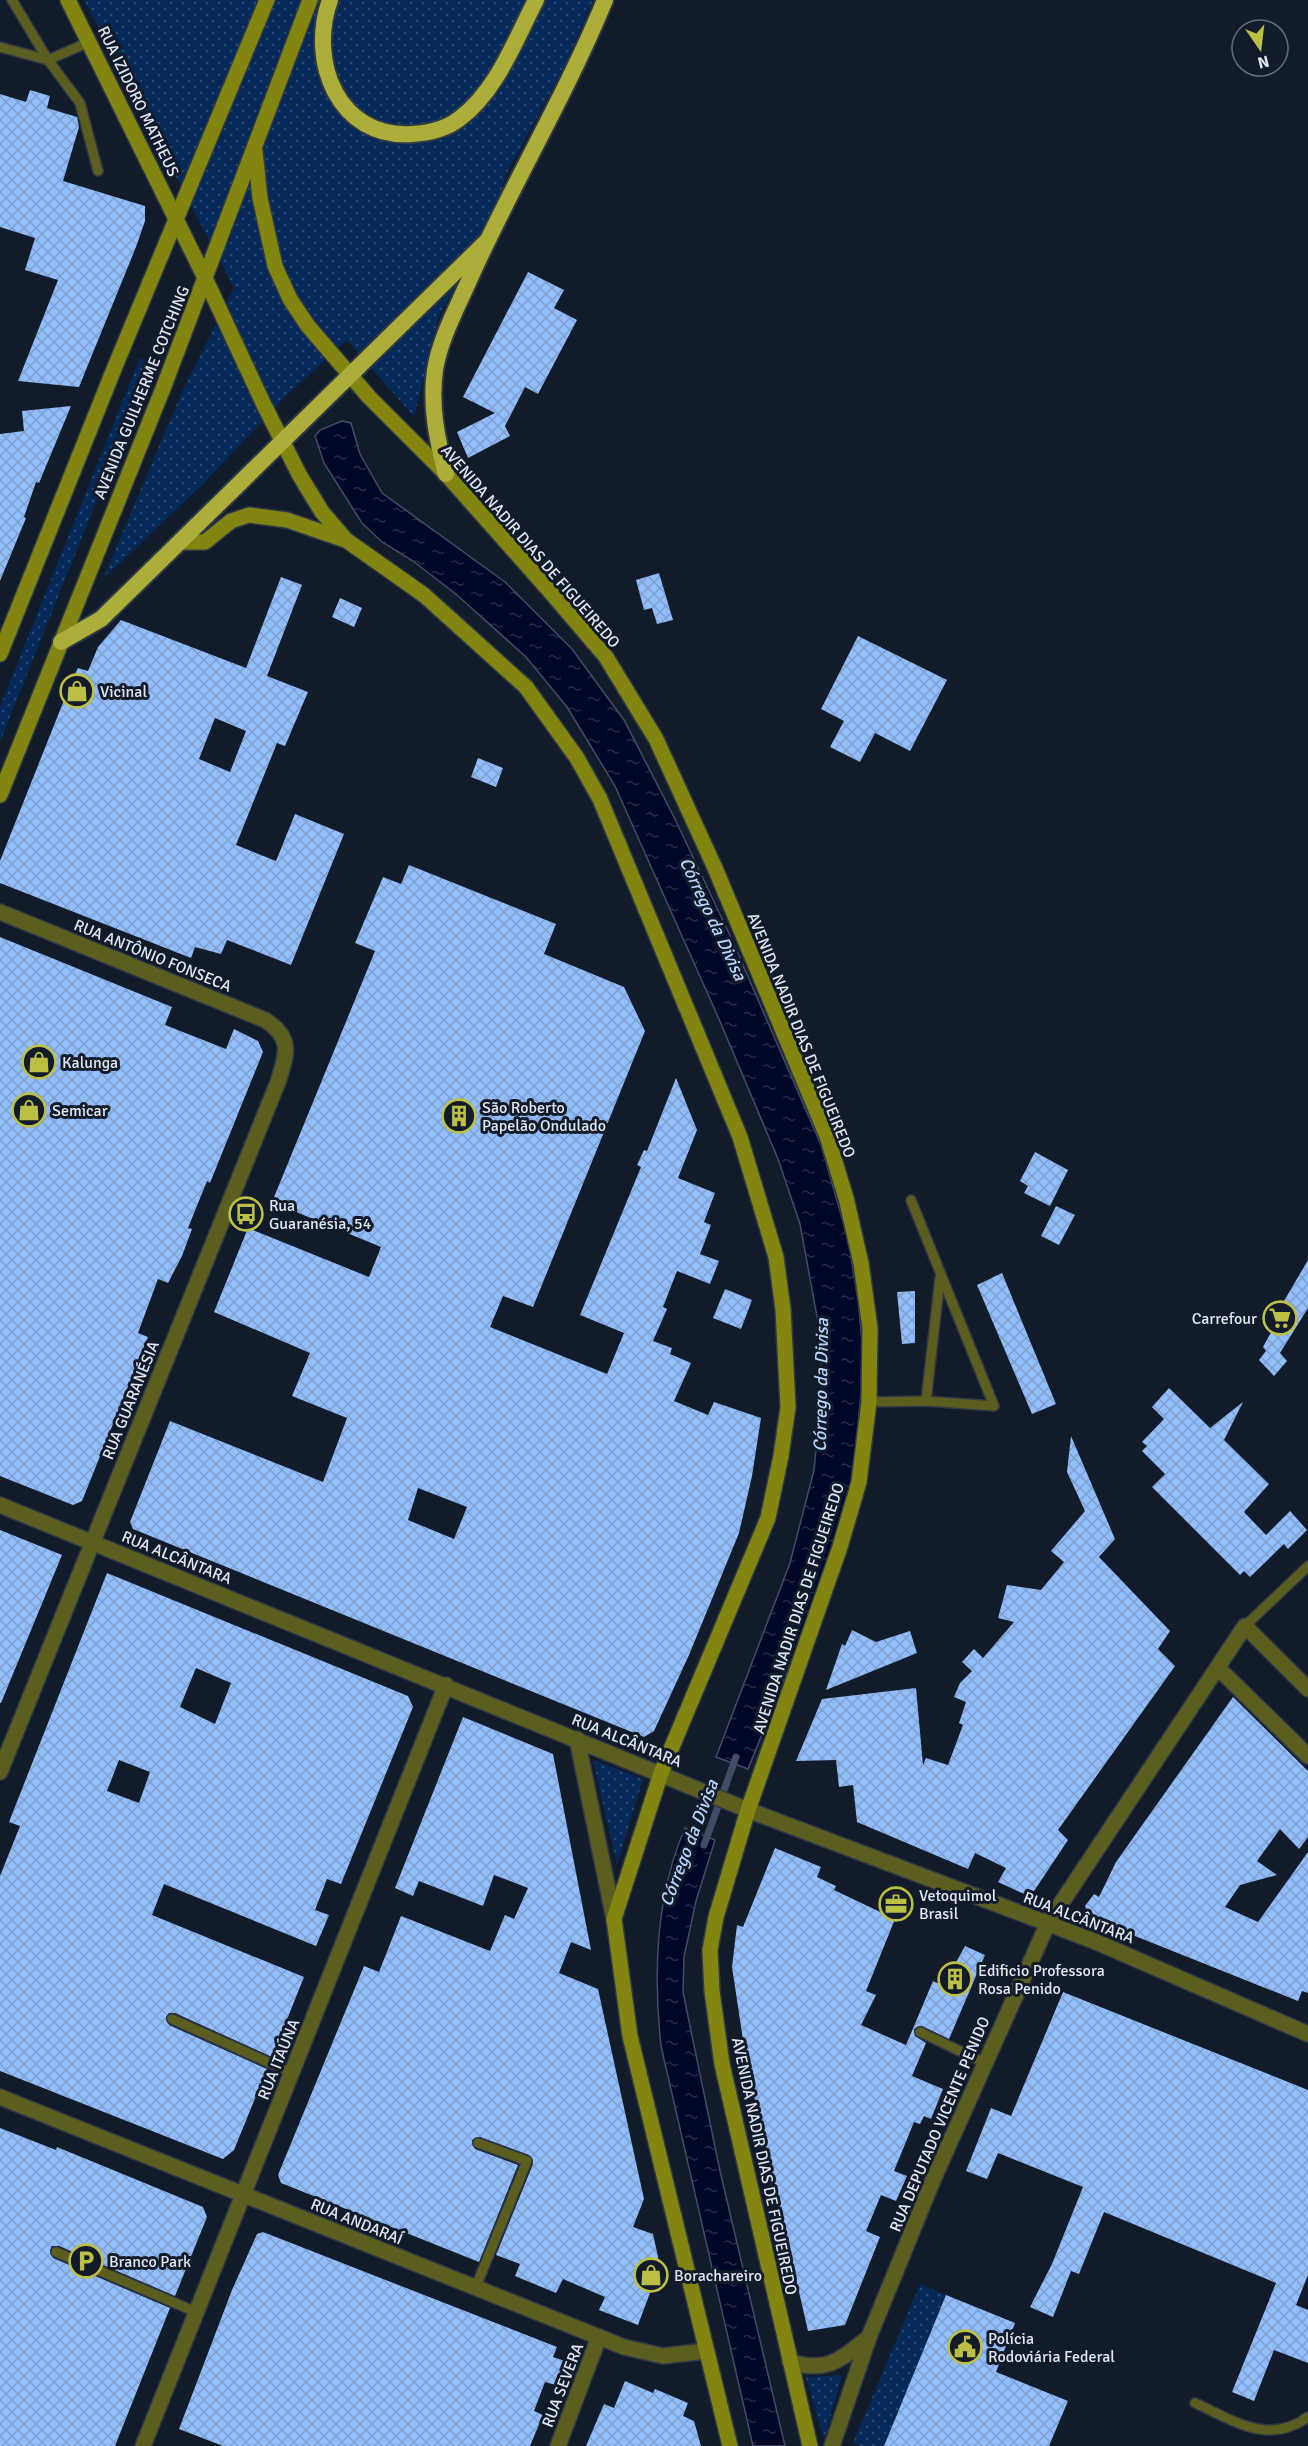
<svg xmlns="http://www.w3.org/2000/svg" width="1308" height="2446" viewBox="0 0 1308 2446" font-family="Signika,sans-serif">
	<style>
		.grass { fill: url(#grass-dots) }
		.water { fill: url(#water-ripples); stroke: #444b66; stroke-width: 1.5 }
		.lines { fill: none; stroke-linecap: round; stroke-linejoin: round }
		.stream { stroke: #444b66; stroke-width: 7 }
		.building { fill: url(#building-cross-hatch); fill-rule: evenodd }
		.service-casing { stroke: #2f3845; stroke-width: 12 }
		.minor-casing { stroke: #2f3845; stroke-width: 18 }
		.tertiary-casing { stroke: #2f3845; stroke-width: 18 }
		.secondary-casing { stroke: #2f3845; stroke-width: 18 }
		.trunk-casing { stroke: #2f3845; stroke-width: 20 }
		.service { stroke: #5c5e20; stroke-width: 9 }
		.minor { stroke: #5c5e20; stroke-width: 15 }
		.tertiary { stroke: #5c5e20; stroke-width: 15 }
		.secondary { stroke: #828510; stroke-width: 15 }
		.trunk { stroke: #acae39; stroke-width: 16 }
		.labels { text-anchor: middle; stroke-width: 6; stroke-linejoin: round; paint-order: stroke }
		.street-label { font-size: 16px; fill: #e1e8f2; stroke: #121b29 }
		.poi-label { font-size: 16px; fill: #e1e8f2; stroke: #121b29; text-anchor: start }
		.water-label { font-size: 18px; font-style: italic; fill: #b8d4fb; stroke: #121b29 }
	</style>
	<defs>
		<pattern id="grass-dots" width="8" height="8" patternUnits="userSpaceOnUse" patternTransform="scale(1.5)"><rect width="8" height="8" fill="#042958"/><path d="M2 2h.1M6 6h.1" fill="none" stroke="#284870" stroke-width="1.8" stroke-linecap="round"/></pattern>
		<pattern id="water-ripples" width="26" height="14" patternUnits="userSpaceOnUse" patternTransform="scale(1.5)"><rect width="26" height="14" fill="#00082a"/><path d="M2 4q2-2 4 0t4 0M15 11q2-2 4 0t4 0" fill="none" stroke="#252c49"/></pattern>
		<pattern id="building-cross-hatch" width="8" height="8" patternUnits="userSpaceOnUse" patternTransform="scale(1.5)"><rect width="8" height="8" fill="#91bdfb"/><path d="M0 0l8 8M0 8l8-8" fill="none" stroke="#7e9fce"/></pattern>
	</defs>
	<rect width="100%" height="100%" fill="#121b29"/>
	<g class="grass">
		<path d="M84,0H593L564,67L506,175L489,227L439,315L414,417L347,340L287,395L202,485L103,579L181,394L234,288Z"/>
		<path d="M140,358L152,363L0,742V707Z"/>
		<path d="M593,1760L643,1779L617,1865Z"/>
		<path d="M920,2284L946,2295L884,2446H861L853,2443Z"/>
		<path d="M842,2375L824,2440L806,2377Z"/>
	</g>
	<g class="water">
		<path d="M342,421L351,423L360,454L382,493L505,582L572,649L624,720L675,819L733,942L821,1145L848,1239L858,1300L864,1361L852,1489L819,1592L748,1769L716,1757L790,1563L814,1470L822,1392L820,1333L800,1224L778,1159L719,1019L615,786L567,707L526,657L457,595L413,561L382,542L362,523L324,463L315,436L320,430Z"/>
		<path d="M685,1828L715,1840L696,1901L684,1957L683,1992L720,2171L785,2446H753L661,2046C653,1973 655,1897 685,1828Z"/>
	</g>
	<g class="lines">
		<path class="stream" d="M704,1845L736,1757"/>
	</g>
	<g class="building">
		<path d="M30,90L50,96L47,108L77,117L79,127L63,181L145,206V221L136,247L79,387L18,381L58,280L25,270L35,238L0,227V94L26,102Z"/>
		<path d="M528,272L564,290L554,308L577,320L538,394L525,387L505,426L510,436L468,458L457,432L495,413L463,397Z"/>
		<path d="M71,406L39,483L36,482L24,517L26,518L0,581V434L24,431L22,411Z"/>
		<path d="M659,573L673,620L657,624L652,608L644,610L636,580Z"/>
		<path d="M281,577L302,585L267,676L308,692L285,746L277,743L236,845L276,861L295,814L344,834L291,965L227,940L221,954L195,947L191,958L0,883V861L72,680L78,668L88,671L98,647L121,620L246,668ZM215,718L246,731L230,772L199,759Z"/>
		<path d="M340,598L362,608L354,627L332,617Z"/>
		<path d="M858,636L947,680L910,751L875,733L860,762L830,747L844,721L821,709Z"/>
		<path d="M478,758L503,768L496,787L471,777Z"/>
		<path d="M409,865L556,924L544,954L624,987L645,1031L533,1307L503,1296L490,1327L607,1374L624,1333L580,1315L641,1167L637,1165L644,1150L647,1151L676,1078L697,1130L678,1178L715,1193L704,1222L711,1225L700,1254L719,1261L710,1284L677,1271L663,1307L667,1309L653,1341L672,1348L670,1354L691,1363L674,1401L708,1415L714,1402L761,1418L752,1476L739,1533L689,1655L654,1731L644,1737L133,1529L130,1522L170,1421L323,1482L347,1418L292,1396L310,1353L214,1312L248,1228L369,1277L381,1247L272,1202L375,951L355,943L383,877L401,884ZM418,1488L467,1507L454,1539L408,1520Z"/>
		<path d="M0,937L172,1007L165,1025L226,1049L234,1029L258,1041L263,1052L210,1183L207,1181L188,1228L192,1229L182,1256L168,1283L158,1279L138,1333L148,1337L82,1501L73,1505L0,1476Z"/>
		<path d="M1035,1152L1068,1170L1050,1206L1024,1193L1028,1186L1020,1181Z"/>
		<path d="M1056,1206L1075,1215L1059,1245L1041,1236Z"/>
		<path d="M1308,1260V1308L1280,1353L1287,1361L1274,1376L1259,1360L1266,1351L1263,1347L1287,1303L1284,1301Z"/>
		<path d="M1002,1273L1056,1404L1032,1414L977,1285Z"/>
		<path d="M725,1289L752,1300L741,1329L713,1318Z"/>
		<path d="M915,1291V1343L902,1344L897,1292Z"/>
		<path d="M1169,1388L1210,1428L1243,1402L1224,1440L1269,1484L1244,1512L1266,1535L1290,1511L1307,1530L1288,1549L1284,1544L1250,1577L1244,1571L1240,1575L1152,1487L1165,1474L1142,1451L1147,1446L1142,1442L1164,1419L1152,1407Z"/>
		<path d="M1071,1436L1115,1539L1099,1557L1170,1631L1158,1649L1175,1666L1058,1830L1068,1840L1034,1891L1024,1894L998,1882L1006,1868L975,1853L968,1869L857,1822L853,1785L839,1787L836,1760L796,1761L822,1699L916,1688L923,1765L926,1758L948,1765L963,1725L959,1723L966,1702L954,1697L960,1683L972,1671L962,1662L974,1649L983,1658L1014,1622L998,1618L1007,1585L1041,1590L1064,1562L1051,1551L1085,1511L1067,1472Z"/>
		<path d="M0,1530L62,1555L1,1703H0Z"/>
		<path d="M107,1573L408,1696L413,1707L341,1884L327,1879L315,1910L329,1915L316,1946L164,1884L152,1915L304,1977L272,2057L175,2013H169L166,2017L169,2025L267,2069L234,2150L223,2159L0,2071V1876L20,1826L9,1822ZM196,1668L231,1683L215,1724L180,1707ZM119,1760L150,1772L139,1803L107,1791Z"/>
		<path d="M852,1630L876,1642L910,1631L917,1653L826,1690L842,1644L845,1646Z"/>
		<path d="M1233,1697L1308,1771V1837L1299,1849L1280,1829L1257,1861L1277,1875L1240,1885L1225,1907L1258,1922L1308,1852V1993L1302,1991L1298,2001L1090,1918L1085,1906L1094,1894L1099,1897L1116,1862Z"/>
		<path d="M463,1717L553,1754L591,1950L571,1942L559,1973L598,1989L644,2199L633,2227L653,2234L660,2266L638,2325L599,2310L605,2297L563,2279L556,2293L515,2276L520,2264L496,2255L533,2164L529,2155L480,2137L472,2140L475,2149L518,2165L479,2262L281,2183L278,2175L364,1966L379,1972L401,1916L490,1951L505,1915L514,1919L528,1888L494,1875L483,1906L419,1881L413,1896L395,1888Z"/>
		<path d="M775,1848L821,1867L817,1877L836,1886L834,1890L895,1919L866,1991L876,1995L861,2025L906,2045L933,1981L943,1986L965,1946L985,1955L949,2039L922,2026L914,2029L915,2036L926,2043L912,2076L943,2089L931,2119L924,2116L920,2124L914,2122L894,2171L907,2176L896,2201L881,2195L866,2231L880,2237L845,2325L808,2331L747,2066L732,1967L737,1925L743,1927Z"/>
		<path d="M1063,1992L1308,2090V2275L1296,2305L1308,2310V2363L1274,2350L1254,2401L1232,2392L1276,2283L1104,2212L1079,2274L1071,2271L1053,2317L1030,2307L1052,2264L1083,2187L998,2153L987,2179L966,2171L991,2108L1011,2116Z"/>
		<path d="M0,2128L56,2150L57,2147L203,2207L207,2217L175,2296L59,2246H52L50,2250L53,2258L170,2308L115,2446H0Z"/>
		<path d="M263,2232L557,2347L553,2357L565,2361L556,2385L545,2382L534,2411L543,2415L530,2446H223L179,2429L232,2290L257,2234Z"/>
		<path d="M946,2295L1015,2323L996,2372L1068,2401L1049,2446H884Z"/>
		<path d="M625,2381L653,2393L655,2389L688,2403L683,2416L694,2421L701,2446H586L604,2404L614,2408Z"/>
	</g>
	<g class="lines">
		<defs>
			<g id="service">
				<path d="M12,0L48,60L80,103L98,171"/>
				<path d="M0,47L48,60L89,42"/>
				<path d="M926,1401L940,1278"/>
				<path d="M869,1402L926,1401L994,1406L911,1200"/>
				<path d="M1245,1626L1308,1566"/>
				<path d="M172,2019L292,2073"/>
				<path d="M920,2032L985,2063"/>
				<path d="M56,2252L196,2312"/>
				<path d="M475,2289L527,2161L478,2143"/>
				<path d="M1195,2403C1233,2420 1268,2446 1308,2417"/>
			</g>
			<g id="minor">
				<path d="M1219,1669L1308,1756"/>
				<path d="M790,2362C828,2373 840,2360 869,2337"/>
				<path d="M143,2446L446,1685"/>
				<path d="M558,2446L599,2337"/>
				<path d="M832,2446L869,2337L933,2180L1048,1923L1245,1626L1308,1689"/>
			</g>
			<g id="tertiary">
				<path d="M0,912L265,1020C293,1038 287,1053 278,1082L0,1772"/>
				<path d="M0,1505L748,1810L1094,1941L1308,2034"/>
				<path d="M577,1739L614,1919"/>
				<path d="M0,2097L624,2347L663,2356L706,2351"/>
			</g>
			<g id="secondary">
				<path d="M68,0L205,278L264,405L300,476L322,512L346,540L424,595L526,687L577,758L600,799L740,1137L776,1257L783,1309L788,1407L781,1456L768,1518L661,1773L614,1919L630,2036L730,2446"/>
				<path d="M255,151L260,198L275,266L290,299L308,326L369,397L446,474L548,589L606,657L656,739L715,868L827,1136L846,1198L861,1263L870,1328L869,1402L859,1482L840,1547L748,1810L716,1917L710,1950L712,1991L722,2064L810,2446"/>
				<path d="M180,542H205L231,521L249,515L287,520L345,540"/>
				<path d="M0,654L114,369L267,0"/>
				<path d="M0,795L164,386L310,0"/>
			</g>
			<g id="trunk">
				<path d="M330,0C308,61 338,139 412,134C429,133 446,129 459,119C497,91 515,40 536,0"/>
				<path d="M446,474C437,439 430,406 435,370C440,338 458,306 471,276C513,183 566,95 605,0"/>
				<path d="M61,642L101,619L487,241"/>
			</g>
		</defs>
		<use href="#service" class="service-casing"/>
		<use href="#minor" class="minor-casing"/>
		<use href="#tertiary" class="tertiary-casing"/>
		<use href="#secondary" class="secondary-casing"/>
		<use href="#trunk" class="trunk-casing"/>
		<use href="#service" class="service"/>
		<use href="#minor" class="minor"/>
		<use href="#tertiary" class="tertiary"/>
		<use href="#secondary" class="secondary"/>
		<use href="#trunk" class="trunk"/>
	</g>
	<defs>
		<symbol id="shop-ring" viewBox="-11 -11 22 22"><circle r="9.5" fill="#121b29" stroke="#bcbf44" stroke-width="1.5"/><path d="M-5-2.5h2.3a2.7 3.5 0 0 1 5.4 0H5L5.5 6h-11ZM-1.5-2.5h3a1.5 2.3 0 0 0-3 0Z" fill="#bcbf44"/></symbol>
		<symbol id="building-ring" viewBox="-11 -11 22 22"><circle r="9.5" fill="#121b29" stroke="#bcbf44" stroke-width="1.5"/><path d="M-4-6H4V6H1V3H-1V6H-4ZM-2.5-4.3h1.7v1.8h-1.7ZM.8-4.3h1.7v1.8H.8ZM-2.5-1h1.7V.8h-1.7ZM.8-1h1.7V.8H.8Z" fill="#bcbf44"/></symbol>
		<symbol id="bus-ring" viewBox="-11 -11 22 22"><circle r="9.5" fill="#121b29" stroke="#bcbf44" stroke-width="1.5"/><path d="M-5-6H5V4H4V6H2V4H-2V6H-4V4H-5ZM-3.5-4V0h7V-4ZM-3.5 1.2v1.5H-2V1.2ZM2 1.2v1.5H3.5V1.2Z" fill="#bcbf44"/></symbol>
		<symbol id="supermarket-ring" viewBox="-11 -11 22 22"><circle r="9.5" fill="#121b29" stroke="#bcbf44" stroke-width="1.5"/><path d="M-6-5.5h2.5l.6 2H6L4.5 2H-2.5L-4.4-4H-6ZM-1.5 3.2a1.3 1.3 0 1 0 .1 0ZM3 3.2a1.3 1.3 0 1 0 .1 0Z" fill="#bcbf44"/></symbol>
		<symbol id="office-ring" viewBox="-11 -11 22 22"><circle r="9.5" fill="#121b29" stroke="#bcbf44" stroke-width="1.5"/><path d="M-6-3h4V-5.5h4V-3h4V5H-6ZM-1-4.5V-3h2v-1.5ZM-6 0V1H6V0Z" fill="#bcbf44"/></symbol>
		<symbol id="parking-ring" viewBox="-11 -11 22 22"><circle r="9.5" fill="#121b29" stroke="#bcbf44" stroke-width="1.5"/><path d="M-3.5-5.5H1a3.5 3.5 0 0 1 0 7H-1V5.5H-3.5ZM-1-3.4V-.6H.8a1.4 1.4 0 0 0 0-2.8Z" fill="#bcbf44"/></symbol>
		<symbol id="civic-ring" viewBox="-11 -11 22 22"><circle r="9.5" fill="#121b29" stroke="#bcbf44" stroke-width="1.5"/><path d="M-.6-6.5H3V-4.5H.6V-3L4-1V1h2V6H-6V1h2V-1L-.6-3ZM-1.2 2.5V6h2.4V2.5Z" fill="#bcbf44"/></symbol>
	</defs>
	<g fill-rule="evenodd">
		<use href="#shop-ring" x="58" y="672" width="38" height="38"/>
		<use href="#shop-ring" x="20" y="1043" width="38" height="38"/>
		<use href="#shop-ring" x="10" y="1091" width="38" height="38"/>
		<use href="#building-ring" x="440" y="1097" width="38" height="38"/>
		<use href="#bus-ring" x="227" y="1195" width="38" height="38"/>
		<use href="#supermarket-ring" x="1261" y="1299" width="38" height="38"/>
		<use href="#office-ring" x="877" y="1885" width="38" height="38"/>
		<use href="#building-ring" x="936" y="1960" width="38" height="38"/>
		<use href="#parking-ring" x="67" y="2242" width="38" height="38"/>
		<use href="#shop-ring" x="632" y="2256" width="38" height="38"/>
		<use href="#civic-ring" x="946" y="2328" width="38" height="38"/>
	</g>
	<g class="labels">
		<g class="street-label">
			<text transform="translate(139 101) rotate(64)" y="6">RUA IZIDORO MATHEUS</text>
			<text transform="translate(141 392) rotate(-68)" y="6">AVENIDA GUILHERME COTCHING</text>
			<text transform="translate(531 546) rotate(49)" y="6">AVENIDA NADIR DIAS DE FIGUEIREDO</text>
			<text transform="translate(153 955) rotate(22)" y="6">RUA ANTÔNIO FONSECA</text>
			<text transform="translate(802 1035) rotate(68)" y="6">AVENIDA NADIR DIAS DE FIGUEIREDO</text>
			<text transform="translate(130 1400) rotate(-68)" y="6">RUA GUARANÉSIA</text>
			<text transform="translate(177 1557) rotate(22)" y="6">RUA ALCÂNTARA</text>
			<text transform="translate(798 1608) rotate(-72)" y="6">AVENIDA NADIR DIAS DE FIGUEIREDO</text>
			<text transform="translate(627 1740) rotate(22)" y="6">RUA ALCÂNTARA</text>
			<text transform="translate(1079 1917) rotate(21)" y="6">RUA ALCÂNTARA</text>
			<text transform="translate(278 2059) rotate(-68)" y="6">RUA ITAÚNA</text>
			<text transform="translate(939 2124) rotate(-67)" y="6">RUA DEPUTADO VICENTE PENIDO</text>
			<text transform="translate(765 2166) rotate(78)" y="6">AVENIDA NADIR DIAS DE FIGUEIREDO</text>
			<text transform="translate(357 2221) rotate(22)" y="6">RUA ANDARAÍ</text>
			<text transform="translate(562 2385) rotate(-69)" y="6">RUA SEVERA</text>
		</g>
		<g class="poi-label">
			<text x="100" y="697">Vicinal</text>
			<text x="62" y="1068">Kalunga</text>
			<text x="482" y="1113">São Roberto<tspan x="482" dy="18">Papelão Ondulado</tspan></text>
			<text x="52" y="1116">Semicar</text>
			<text x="269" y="1211">Rua<tspan x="269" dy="18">Guaranésia, 54</tspan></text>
			<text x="1257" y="1324" text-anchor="end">Carrefour</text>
			<text x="919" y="1901">Vetoquimol<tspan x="919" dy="18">Brasil</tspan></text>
			<text x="978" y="1976">Edificio Professora<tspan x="978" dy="18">Rosa Penido</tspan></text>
			<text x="109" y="2267">Branco Park</text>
			<text x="674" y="2281">Borachareiro</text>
			<text x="988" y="2344">Polícia<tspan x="988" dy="18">Rodoviária Federal</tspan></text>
		</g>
		<g class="water-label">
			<text transform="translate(713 919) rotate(65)" y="6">Córrego da Divisa</text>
			<text transform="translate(821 1385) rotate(-89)" y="6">Córrego da Divisa</text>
			<text transform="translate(689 1843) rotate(-69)" y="6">Córrego da Divisa</text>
		</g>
	</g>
	<g transform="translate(1260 48) rotate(166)"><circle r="28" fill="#121b29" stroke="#656d79" stroke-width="1.5"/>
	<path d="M0-4.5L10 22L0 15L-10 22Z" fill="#bcbf44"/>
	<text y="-9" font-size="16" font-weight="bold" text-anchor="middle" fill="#e1e8f2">N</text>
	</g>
</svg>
